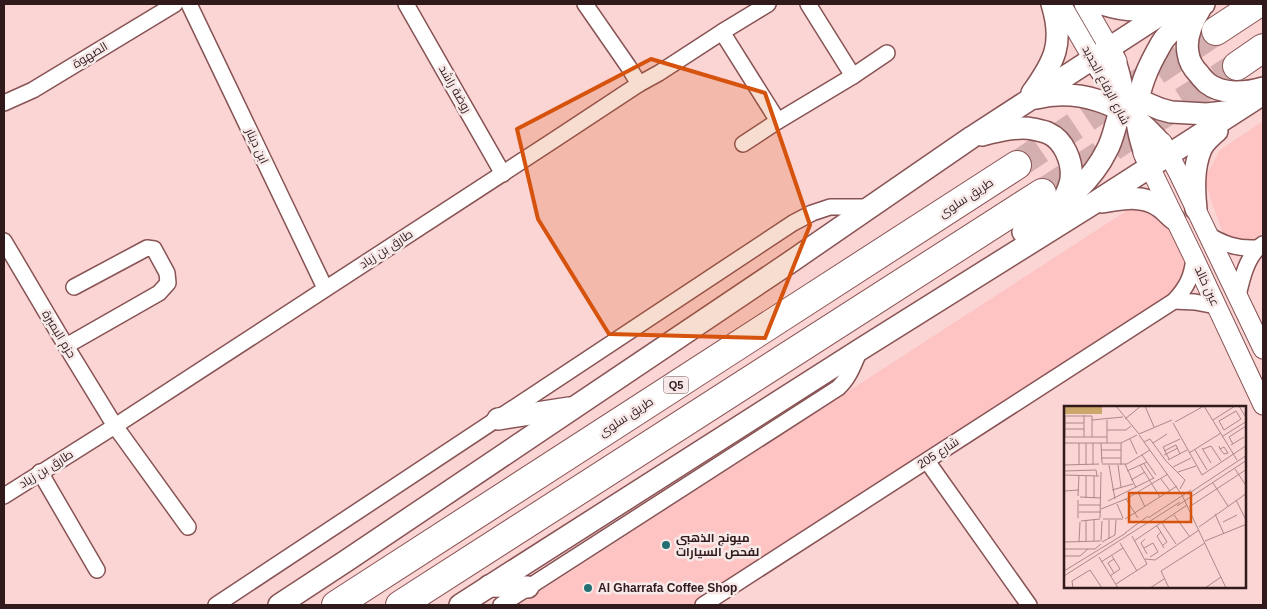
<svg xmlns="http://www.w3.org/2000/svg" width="1267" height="609" viewBox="0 0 1267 609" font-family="Helvetica,Cairo,sans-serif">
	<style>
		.built { fill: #fdc4c3 }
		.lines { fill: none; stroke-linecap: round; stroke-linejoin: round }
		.motorway-tunnel { stroke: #d3afaf; stroke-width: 28; stroke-dasharray: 28 14; stroke-linecap: butt }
		.minor-casing { stroke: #885354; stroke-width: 18 }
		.tertiary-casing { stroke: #885354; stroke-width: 21 }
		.secondary-casing { stroke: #885354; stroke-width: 24 }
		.motorway-casing { stroke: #885354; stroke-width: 30 }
		.minor { stroke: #fff; stroke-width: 15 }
		.tertiary { stroke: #fff; stroke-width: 19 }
		.secondary { stroke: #fff; stroke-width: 21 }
		.motorway { stroke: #fff; stroke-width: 28 }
		.marked { fill: #d6530e; fill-opacity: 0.2; stroke: #d6530e; stroke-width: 4; stroke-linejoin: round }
		.poi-dot { fill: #246f72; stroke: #f6e9e8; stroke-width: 2 }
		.labels { text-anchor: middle; stroke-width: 5; stroke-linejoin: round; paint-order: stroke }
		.shield { fill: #f6e9e8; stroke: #6c5858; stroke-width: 1 }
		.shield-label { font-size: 11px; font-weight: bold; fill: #311a1b }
		.street-label { font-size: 12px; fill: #311a1b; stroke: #f6e9e8 }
		.poi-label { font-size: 12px; font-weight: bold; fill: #311a1b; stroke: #f6e9e8; text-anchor: start }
		.inset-road { fill: none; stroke: #aa8a8a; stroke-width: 1 }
		.view { fill: #d6530e; fill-opacity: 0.15; stroke: #d6530e; stroke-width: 2.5 }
		.inset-edge { fill: none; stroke: #311a1b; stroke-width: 2.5 }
	</style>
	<rect width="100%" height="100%" fill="#fbd4d4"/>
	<g class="built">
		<path d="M1263,121V233L1253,240L1224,236L1204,180L1220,150Z"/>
		<path d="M1137,204L1169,221L1186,260L1184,279L1172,295L690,605H519Z"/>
	</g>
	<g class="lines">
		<g class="motorway-tunnel">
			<path d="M1017,165L1216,31"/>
			<path d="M1042,193L1237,66"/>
		</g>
		<defs>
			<g id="minor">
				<path d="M189,4L325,288"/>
				<path d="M406,4L503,174"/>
				<path d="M585,4L628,66L639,84"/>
				<path d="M722,32L778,121"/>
				<path d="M853,76L887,53"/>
				<path d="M4,103L33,90L175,4"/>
				<path d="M743,144L778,121L853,76L808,4"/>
				<path d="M1207,234C1223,244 1237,249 1256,248"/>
				<path d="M4,241L66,346L115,426L188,527"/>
				<path d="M1238,296C1242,278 1247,255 1263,244"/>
				<path d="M1174,301L1195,302L1216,306"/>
				<path d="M66,346L159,293L168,283L167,273L154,249L147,248L74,287"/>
				<path d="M927,461L1029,605"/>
				<path d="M40,472L97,570"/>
				<path d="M4,496L115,426L554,140L639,84L659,73L722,32L768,4"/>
				<path d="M216,605L793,223L812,213L830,207H871"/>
				<path d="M501,605L838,388C850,377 854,363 860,350"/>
				<path d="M703,605L1174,301C1187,287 1192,277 1194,258"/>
			</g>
			<g id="tertiary">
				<path d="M1061,4L1100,71"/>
				<path d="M1084,4L1117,61"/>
				<path d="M1162,142L1178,172L1263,349"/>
				<path d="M1143,153L1194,258L1263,405"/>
			</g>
			<g id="secondary">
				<path d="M1102,4C1128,12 1141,12 1167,4"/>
				<path d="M1200,9C1192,22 1185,38 1188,53C1189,61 1194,69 1199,74C1201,77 1204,80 1207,83C1222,95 1246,93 1263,88"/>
				<path d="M1093,58L1102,72L1122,93L1160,109L1171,112L1207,114L1233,111"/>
				<path d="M1032,93C1055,61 1064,43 1052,4"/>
				<path d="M1036,98C1077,88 1123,103 1152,134C1159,140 1164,148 1169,155"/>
				<path d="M982,135C998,131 1017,126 1033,129C1037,130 1043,131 1048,133C1064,140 1073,162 1071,179C1070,187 1066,194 1063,201"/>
				<path d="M1150,167C1144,152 1138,136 1137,119C1136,95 1145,73 1156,53C1159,48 1162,41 1166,37C1177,24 1190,14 1204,4"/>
				<path d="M1102,202C1121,199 1143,194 1159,206C1165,210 1169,215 1174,219"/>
				<path d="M1196,209C1194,189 1193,168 1201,149C1204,142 1211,136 1217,131"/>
				<path d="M1023,232C1055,212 1090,185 1107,150C1112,141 1114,131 1117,121C1120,111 1122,101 1122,91C1121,76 1115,61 1110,47"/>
				<path d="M498,419L569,408"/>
				<path d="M489,586L528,587"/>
				<path d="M279,605L346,561L789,263L972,137L1177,4"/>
				<path d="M460,605L861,349L1094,203L1263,94"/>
			</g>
			<g id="motorway">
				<path d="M1216,31L1257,4"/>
				<path d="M1237,66L1263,48"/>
				<path d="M336,605L1017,165"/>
				<path d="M400,605L1042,193"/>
			</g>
		</defs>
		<use href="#minor" class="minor-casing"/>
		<use href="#tertiary" class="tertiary-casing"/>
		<use href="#secondary" class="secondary-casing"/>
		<use href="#motorway" class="motorway-casing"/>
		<use href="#minor" class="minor"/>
		<use href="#tertiary" class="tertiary"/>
		<use href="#secondary" class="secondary"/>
		<use href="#motorway" class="motorway"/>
	</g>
	<path class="marked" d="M651,59L765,93L810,225L765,338L609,334L538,219L517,129Z"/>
	<g class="poi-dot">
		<circle cx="666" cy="545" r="5"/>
		<circle cx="588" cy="588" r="5"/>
	</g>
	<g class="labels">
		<rect class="shield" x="663.5" y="376.5" width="25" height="17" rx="4"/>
		<g class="shield-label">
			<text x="676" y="389">Q5</text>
		</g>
		<g class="street-label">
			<text transform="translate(90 55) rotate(-31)" y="4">الصهوة</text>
			<text transform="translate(1106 85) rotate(62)" y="4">شارع الرفاع الجديد</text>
			<text transform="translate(455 89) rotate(60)" y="4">روضة راشد</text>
			<text transform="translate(257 146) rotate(65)" y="4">ابن دينار</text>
			<text transform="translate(966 198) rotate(-33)" y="4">طريق سلوى</text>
			<text transform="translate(386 249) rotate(-33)" y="4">طارق بن زياد</text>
			<text transform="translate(1207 286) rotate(65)" y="4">عين خالد</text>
			<text transform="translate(59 334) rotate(59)" y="4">حزم البمبرة</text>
			<text transform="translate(626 417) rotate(-33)" y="4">طريق سلوى</text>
			<text transform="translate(938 453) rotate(-33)" y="4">شارع 205</text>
			<text transform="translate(46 469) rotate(-32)" y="4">طارق بن زياد</text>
		</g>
		<g class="poi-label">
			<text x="676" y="542">ميونج الذهبي<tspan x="676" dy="14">لفحص السيارات</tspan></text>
			<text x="598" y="592">Al Gharrafa Coffee Shop</text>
		</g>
	</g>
	<g transform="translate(1064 406)">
		<rect width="182" height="182" fill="#fbd4d4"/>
		<path d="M0,0H44L38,1V8H0Z" fill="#cca76b"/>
		<path class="inset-road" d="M52,0L75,28M81,0L90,21M140,0L173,54M175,0L183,13M172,5L177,13L160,24L155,15ZM0,10H28V31M61,13L77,0M28,14L59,11M149,14L171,0M111,16L140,0M1,17H20M109,17L138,69L183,39M1,23H20M43,24H62L67,20M75,28L108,14M75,29L118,89L162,182M159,30L183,15M0,31H43M1,31V10M20,31V9M66,33L73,48M80,36L86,33L102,55L121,74L116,83M0,37H57L73,29M15,37V59M22,37V59M29,37V59M37,37L38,57M43,37V14M89,37L103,28M169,38L165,31L182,20M167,39L180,31M155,40L156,43L160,48L164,47L160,41L156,43M138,42L147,57M139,43L147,40L157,55M37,44H57M131,44L143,64M100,45L112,39L116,48M125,47L157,27M78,49L92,69M100,49L114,42M37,52H57M105,53L99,41L116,33M104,54L123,44M38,58H63L86,44M61,58L72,82M80,58L90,73M0,59L35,58M45,59L51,93M54,59L57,81M57,59V37M76,59L96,91M109,61L127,52M171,63L183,81M0,65L32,64L33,70M63,65L83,56M114,66L132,60M0,69L35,70M22,70V92M97,73L106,85M67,74L81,66M149,77L164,100M48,84L69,78M0,85L15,84M74,86L81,101M124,88L183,49M14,90L15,69M16,91L37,92M30,92V70M62,93L74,112M14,94V112M172,94L183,116M44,95L90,72M53,98L59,112M15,99H37M113,100L183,54M125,101L183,63M37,103L62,93L104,68M15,106H37M151,108L160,128M110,109L126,131M36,112L37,66M84,112L127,84M39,113H59M61,113L113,80M0,114V92M30,114V135M45,114V133M17,115L36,113M159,116L173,109M98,117L112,138M93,120L103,136L99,139M135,121L183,87M97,126L93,130L100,142M61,127L84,110M81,133L77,137L83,148M37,135L38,115M70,135L123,99M141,135L183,118M0,136L36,135M15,136L16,116M22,136V114M38,136L51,129L52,114M56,137L73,165M80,142L89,137L94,146L86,151M0,143H31L37,138M0,150H16L24,143M35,151L54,182M50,153L44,157L50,167M81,153L91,154L135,124M37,156L59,142M0,165L62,127M0,170L116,96M46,170L56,163L48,150M52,178L83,158L68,130M9,182L8,175L26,164L38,182M86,182L100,173M105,182L97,165L141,137M141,182L157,171"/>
		<path class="view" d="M65,87H127V116H65Z"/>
		<rect width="182" height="182" class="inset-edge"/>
	</g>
	<rect width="1267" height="609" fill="none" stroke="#311a1b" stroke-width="10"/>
</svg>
